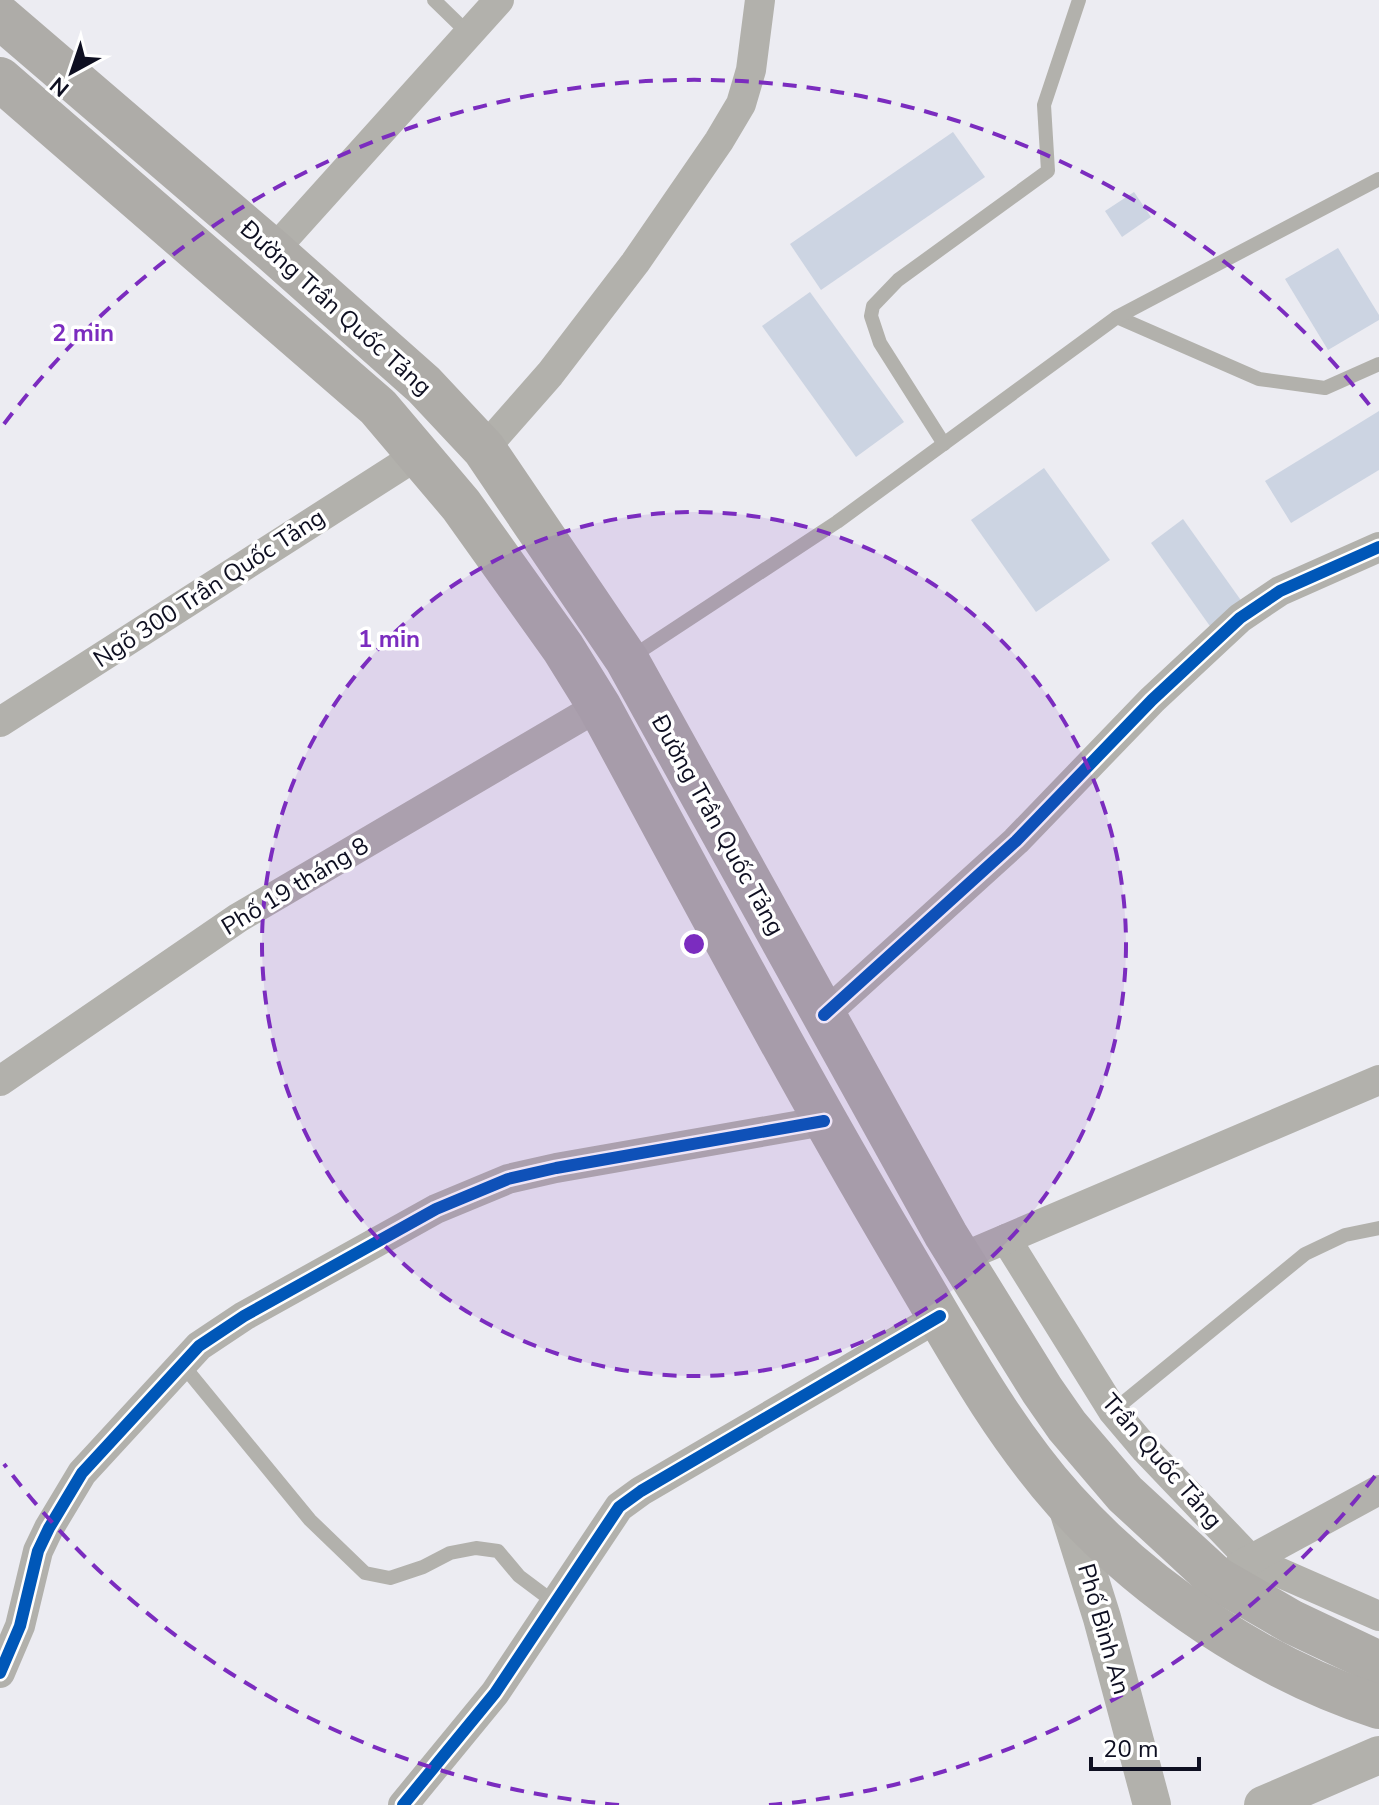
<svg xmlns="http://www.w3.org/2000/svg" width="1379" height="1805" viewBox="0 0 1379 1805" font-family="'Nunito Sans',sans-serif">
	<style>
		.building { fill: #ccd4e2 }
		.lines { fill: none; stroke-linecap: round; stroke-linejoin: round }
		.service { stroke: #b2b1ac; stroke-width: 14 }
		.minor { stroke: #b2b1ac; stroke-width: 30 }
		.tertiary { stroke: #b2b1ac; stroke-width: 38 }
		.trunk { stroke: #aeaca8; stroke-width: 44 }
		.cycleway-casing { stroke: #fff; stroke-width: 17 }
		.cycleway { stroke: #0057b8; stroke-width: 12 }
		.ring { fill: none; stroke: #7b2cbf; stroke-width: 4; stroke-dasharray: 14 10 }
		.labels { text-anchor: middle; stroke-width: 7; stroke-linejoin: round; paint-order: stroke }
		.street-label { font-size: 24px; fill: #0e0f21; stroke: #fff }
		.centre { fill: #7b2cbf; stroke: #fff; stroke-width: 4 }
		.ring-label { font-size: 24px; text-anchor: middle; font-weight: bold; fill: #7b2cbf; stroke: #fff; stroke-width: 7; stroke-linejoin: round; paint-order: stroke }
	</style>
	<rect width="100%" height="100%" fill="#ececf2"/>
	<g class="building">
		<path d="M953,132L985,177L821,290L790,244Z"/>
		<path d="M1134,192L1151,217L1122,237L1105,211Z"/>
		<path d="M1338,248L1379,315V320L1328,350L1285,279Z"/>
		<path d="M810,292L904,422L856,457L762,326Z"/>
		<path d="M1379,411V470L1291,523L1265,481Z"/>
		<path d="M1044,468L1110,560L1036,612L971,520Z"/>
		<path d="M1183,519L1245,606L1212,629L1151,543Z"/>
	</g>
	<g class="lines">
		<g class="service">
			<path d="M434,0L469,34"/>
			<path d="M1117,317L1259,379L1325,388L1379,364"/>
			<path d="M944,444L880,343L871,316L873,306L898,280L1048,171L1044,105L1079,0"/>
			<path d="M630,658L837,522L1117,317L1379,179"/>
			<path d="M182,1364L310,1520L365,1573L390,1578L423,1567L450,1553L476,1548L498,1551L519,1576L555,1603"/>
			<path d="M1113,1411L1305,1254L1345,1235L1379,1228"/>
		</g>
		<g class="minor">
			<path d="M273,251L499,0"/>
			<path d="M484,449L550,374L635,263L719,141L741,104L751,70L760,0"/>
			<path d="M0,722L419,454"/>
			<path d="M824,1015L1016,841L1152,700L1240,618L1280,591L1379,547"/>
			<path d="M0,1081L238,918L599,706"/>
			<path d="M1006,1239L1113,1411L1146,1450L1251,1560L1379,1616"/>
			<path d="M961,1258L1379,1080"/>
			<path d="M1239,1566L1379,1490"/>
			<path d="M0,1673L20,1626L38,1551L49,1528L82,1473L199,1346L244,1316L436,1209L508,1179L556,1168L824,1121"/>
			<path d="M403,1805L495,1693L619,1507L641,1491L940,1316"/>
		</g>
		<g class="tertiary">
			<path d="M1065,1500L1102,1618L1152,1805"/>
			<path d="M1263,1805L1379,1755"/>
		</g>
		<g class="trunk">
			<path d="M0,17L273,251L424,385L484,449L627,660L946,1235L1042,1390L1067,1426L1125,1494L1216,1578L1292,1622L1379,1663"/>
			<path d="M0,79L378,407L461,505L563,648L599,706C698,888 794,1071 900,1250C951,1336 998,1426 1065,1501C1147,1592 1262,1669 1379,1707"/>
		</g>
		<defs>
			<g id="cycleway">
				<path d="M824,1015L1016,841L1152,700L1240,618L1280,591L1379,547"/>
				<path d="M0,1673L20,1626L38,1551L49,1528L82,1473L199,1346L244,1316L436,1209L508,1179L556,1168L824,1121"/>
				<path d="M403,1805L495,1693L619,1507L641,1491L940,1316"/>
			</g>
		</defs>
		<use href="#cycleway" class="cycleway-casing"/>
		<use href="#cycleway" class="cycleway"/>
	</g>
	<circle cx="694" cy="944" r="432" fill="#7b2cbf" fill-opacity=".12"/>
	<g class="ring">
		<circle cx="694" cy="944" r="432"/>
		<path d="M1375 1476A864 864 0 0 1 769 1805M619 1805A864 864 0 0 1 4 1464M4 424A864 864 0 0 1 1375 412"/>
	</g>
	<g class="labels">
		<g class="street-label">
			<text transform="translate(336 308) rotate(42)" y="8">Đường Trần Quốc Tảng</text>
			<text transform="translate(209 588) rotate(-33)" y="8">Ngõ 300 Trần Quốc Tảng</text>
			<text transform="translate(718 825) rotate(61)" y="8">Đường Trần Quốc Tảng</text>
			<text transform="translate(295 886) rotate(-31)" y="8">Phố 19 tháng 8</text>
			<text transform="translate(1162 1461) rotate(49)" y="8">Trần Quốc Tảng</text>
			<text transform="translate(1104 1629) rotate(74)" y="8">Phố Bình An</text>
		</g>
	</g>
	<circle cx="694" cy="944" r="12" class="centre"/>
	<g class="ring-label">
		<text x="83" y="341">2 min</text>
		<text x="389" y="647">1 min</text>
	</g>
	<g transform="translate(72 72) rotate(220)" stroke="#ffffff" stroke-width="6" paint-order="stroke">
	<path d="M0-6L14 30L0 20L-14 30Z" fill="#0e0f21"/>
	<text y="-12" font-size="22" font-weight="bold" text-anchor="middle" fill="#0e0f21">N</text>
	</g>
	<path d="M1091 1757v12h108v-12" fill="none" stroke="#0e0f21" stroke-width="4"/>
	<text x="1103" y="1757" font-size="24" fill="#0e0f21" stroke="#ffffff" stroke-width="6" paint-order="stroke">20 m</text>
</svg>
